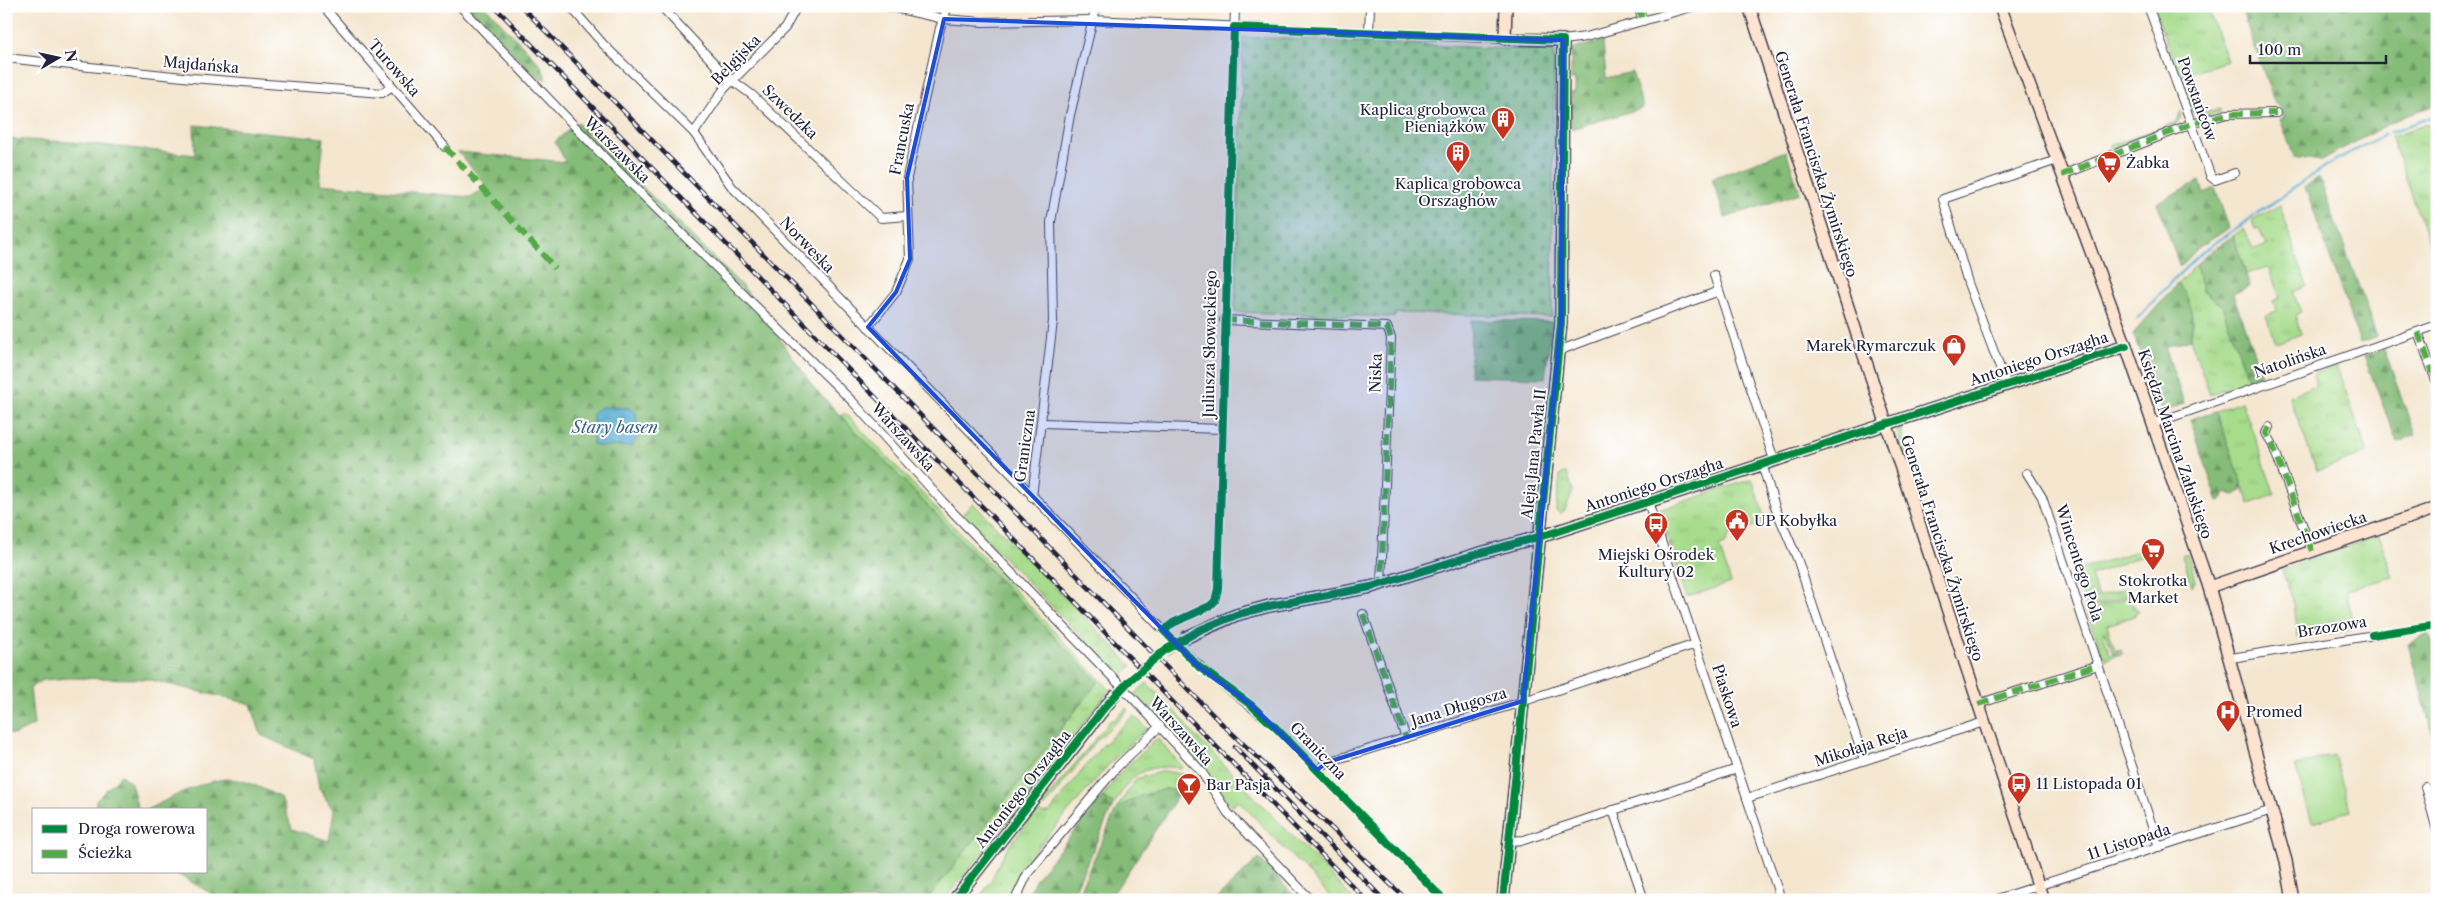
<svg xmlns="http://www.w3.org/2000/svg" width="2443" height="906" viewBox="0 0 2443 906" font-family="'Libre Caslon Text',serif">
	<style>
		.grass { fill: url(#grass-tufts); stroke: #647f64 }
		.forest { fill: url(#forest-firs); stroke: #546f5a }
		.cemetery { fill: url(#cemetery-stones); stroke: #647f64 }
		.pitch { fill: #a7dc8c; stroke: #647f64 }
		.water { fill: url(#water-waves); stroke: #3c6887 }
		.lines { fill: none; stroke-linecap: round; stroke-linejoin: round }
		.stream { stroke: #57aed3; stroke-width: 2.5 }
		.secondary-tunnel { stroke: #cabfb1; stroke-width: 11; stroke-dasharray: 11 5.5; stroke-linecap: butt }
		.street-casing { stroke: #423f51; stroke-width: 10 }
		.secondary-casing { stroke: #423f51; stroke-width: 14 }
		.street { stroke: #fff; stroke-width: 8 }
		.secondary { stroke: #fde4d0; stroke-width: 11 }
		.rail-casing { stroke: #22223b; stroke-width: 4.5 }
		.rail { stroke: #fff; stroke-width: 2.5; stroke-dasharray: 8; stroke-linecap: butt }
		.street-bridge-casing { stroke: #423f51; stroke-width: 10; stroke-linecap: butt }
		.street-bridge { stroke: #fff; stroke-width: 8 }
		.quiet { stroke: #53aa46; stroke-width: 6; stroke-dasharray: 12 6; stroke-linecap: butt }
		.cycleway-casing { stroke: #fff; stroke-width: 11 }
		.cycleway { stroke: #00873e; stroke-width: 8 }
		.marked { fill: #1d4ed8; fill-opacity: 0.2; stroke: #1d4ed8; stroke-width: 4; stroke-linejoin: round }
		.labels { text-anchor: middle; stroke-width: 4; stroke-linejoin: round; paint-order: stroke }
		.street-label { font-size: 15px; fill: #22223b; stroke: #fff }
		.poi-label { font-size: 15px; fill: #22223b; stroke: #fff; text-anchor: start }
		.water-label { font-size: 16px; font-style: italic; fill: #3a617f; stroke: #fff }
	</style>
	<defs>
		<pattern id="grass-tufts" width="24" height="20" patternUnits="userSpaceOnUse" patternTransform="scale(1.25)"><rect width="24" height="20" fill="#a7dc8c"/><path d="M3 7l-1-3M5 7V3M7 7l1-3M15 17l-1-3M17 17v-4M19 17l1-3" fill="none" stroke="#8fbc7a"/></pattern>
		<pattern id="forest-firs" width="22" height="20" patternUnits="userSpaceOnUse" patternTransform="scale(1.25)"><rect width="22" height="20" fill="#85bc78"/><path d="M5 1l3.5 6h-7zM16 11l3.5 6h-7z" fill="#6c9864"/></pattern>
		<pattern id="cemetery-stones" width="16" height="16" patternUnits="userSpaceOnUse" patternTransform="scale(1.25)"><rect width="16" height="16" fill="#a7dc8c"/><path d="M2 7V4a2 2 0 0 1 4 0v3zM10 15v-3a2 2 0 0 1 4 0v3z" fill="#8fbc7a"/></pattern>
		<pattern id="water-waves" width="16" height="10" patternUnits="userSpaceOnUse" patternTransform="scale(1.25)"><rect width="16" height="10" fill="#57aed3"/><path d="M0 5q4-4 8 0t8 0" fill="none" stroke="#488dac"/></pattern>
	</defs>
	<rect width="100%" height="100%" fill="#fff"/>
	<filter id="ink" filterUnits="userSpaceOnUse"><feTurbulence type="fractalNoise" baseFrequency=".02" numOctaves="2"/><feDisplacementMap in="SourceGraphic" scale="10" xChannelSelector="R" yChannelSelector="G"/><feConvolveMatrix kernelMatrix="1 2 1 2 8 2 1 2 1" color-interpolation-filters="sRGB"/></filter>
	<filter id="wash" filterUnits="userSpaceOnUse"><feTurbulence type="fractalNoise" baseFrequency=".0096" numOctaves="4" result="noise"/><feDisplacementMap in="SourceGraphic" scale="20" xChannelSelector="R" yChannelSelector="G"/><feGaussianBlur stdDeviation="1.12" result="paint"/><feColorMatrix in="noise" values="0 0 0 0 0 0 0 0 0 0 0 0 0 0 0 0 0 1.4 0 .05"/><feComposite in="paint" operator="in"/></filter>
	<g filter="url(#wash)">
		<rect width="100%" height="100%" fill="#f4e6cf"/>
		<g class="grass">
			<path d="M2153,6H2207L2227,61L2182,76L2194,109L2203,112L2220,109V112L2202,117L2192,112Z"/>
			<path d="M2181,111V117L2176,124L2114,150L2109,146L2176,122Z"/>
			<path d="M2428,124L2437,148V266L2391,136Z"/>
			<path d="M2280,205L2307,286L2293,292L2301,312L2295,315L2301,334L2276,343L2266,316L2277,312L2273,301L2280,298L2269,269L2267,267L2246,274L2233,236L2244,228L2253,249L2266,246L2259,228L2255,229L2252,221Z"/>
			<path d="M2196,265L2202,291L2222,306L2249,381L2210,394L2190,339L2193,322L2177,284Z"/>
			<path d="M2336,365L2368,453L2317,471L2289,396L2316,385L2313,374Z"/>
			<path d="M2242,402L2275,495L2249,504L2216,411Z"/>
			<path d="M846,414L1110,690L1032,787L1034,789L944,900H927L1098,682L840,415Z"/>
			<path d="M1903,428L1902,435L1913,466L1906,468L1897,446L1901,445L1897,430Z"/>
			<path d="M1565,472L1568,476L1573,491L1565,510L1560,514L1556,510L1560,476Z"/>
			<path d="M1752,479L1766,522L1730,534L1725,544L1719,546L1731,583L1687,597L1659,510Z"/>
			<path d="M973,503L1132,666L1121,677L962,515Z"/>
			<path d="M2379,535L2393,577L2347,589L2353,630L2298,638L2294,603L2282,570Z"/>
			<path d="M2152,546L2154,551L2091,575L2098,597L2126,588L2129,595L2095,606L2096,610L2093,612L2095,617L2090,619L2075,571Z"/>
			<path d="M2187,553L2196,580L2192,586L2182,555Z"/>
			<path d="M2129,597L2138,612L2135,613V616L2107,625L2115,650H2122L2113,653L2106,633L2103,634L2110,654L2123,653L2104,660L2091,621L2101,618L2098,607Z"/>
			<path d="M1147,683L1186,723L1188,728L1354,900H1333L1300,863L1299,864L1238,800L1231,807L1203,767L1135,694Z"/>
			<path d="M1127,708L1129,710L1096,741L1045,807H1042L1046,799L1111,720L1113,721Z"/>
			<path d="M1134,715L1147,728L1110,763L1021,867L1005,900H976C993,884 994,871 1004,854C1012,840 1025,827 1035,814L1037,811L1044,814L1050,812L1100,748Z"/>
			<path d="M1157,738L1183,767C1178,769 1170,766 1164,767C1134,768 1127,783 1113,806L1111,802L1102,797L1121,772Z"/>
			<path d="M1164,771L1191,776L1195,780L1190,788L1186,785L1181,791L1165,789L1117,808L1136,779Z"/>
		</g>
		<g class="forest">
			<path d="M467,6H485L540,64L547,80L536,76Z"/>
			<path d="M2240,6H2437V105L2405,115L2320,161L2294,157L2280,119L2284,118L2279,105L2275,104Z"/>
			<path d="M1603,41L1606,78L1632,72L1643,108L1571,129V93L1575,92V80H1571V52L1573,49Z"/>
			<path d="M577,122L746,290L814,388L1098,682L927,900H370L359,893L353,900H222L174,872H206V810H146C170,799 211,774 237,780C253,783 267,791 281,798L292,829L329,841L334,811L319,789L314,759L261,735L251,704L147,679L68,678L43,680L30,688L34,725L14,735L6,733V139L73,142L195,155L194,125L324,138L319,184L470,197L488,187L458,152L566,162L555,142Z"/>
			<path d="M1786,151L1800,193L1725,218L1712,178Z"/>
			<path d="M2319,177L2377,337L2360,343L2305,187Z"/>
			<path d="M2200,181L2204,193L2215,188L2229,228L2198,248L2180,267L2157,202C2173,196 2184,187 2200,181Z"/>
			<path d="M2233,236L2250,286L2233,294L2262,376L2249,381L2222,306L2202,291L2196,265L2205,255Z"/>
			<path d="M2177,284C2193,299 2194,318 2190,339L2165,347L2184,403L2167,411L2162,410L2133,334Z"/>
			<path d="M1471,320L1552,322L1545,378L1470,376Z"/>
			<path d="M2384,349L2415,435L2397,442L2364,356Z"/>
			<path d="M2216,411L2242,482L2241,491L2234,495L2226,493L2221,500L2218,501L2190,419Z"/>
			<path d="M2428,634L2437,648V750L2408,644Z"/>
			<path d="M121,775L131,783L138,810H96V800Z"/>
			<path d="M1165,789L1181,791L1109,900H1075L1117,808L1140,796Z"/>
			<path d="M1102,797L1111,802L1113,806L1070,900H1025L1035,880Z"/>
			<path d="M1259,858L1298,900H1215Z"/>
		</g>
		<path class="cemetery" d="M1243,37L1554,51L1552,317L1396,313L1395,317L1235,312Z"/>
		<path class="pitch" d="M2334,755L2350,811L2312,822L2295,766Z"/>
		<path class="water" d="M601,407L629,408L636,413L637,438L632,446L600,447L593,444V412Z"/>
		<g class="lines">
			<g class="stream">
				<path d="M2390,132L2437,115"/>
				<path d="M2137,319L2170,283L2202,252L2332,162L2384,135"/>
			</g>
		</g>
	</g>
	<g filter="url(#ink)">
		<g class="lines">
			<path class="secondary-tunnel" d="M1114,696L1146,665L1187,637"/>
			<defs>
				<g id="street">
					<path d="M323,6L445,147"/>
					<path d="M460,6L606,159L853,402L943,502L1117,682"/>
					<path d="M570,6L603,44L694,133L732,187L744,199L1171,638"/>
					<path d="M661,6L725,75L752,95L881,218L908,216"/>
					<path d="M886,6L944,19L982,22L1092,20L1505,39"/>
					<path d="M1638,6L1643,21"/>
					<path d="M2148,6L2211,177L2215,180L2235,173"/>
					<path d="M1369,33L1370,6"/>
					<path d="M1563,40L1586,37L1695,6"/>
					<path d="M6,58L192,78L382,93L391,87"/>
					<path d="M694,133L724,89L785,28L797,6"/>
					<path d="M2062,175L2191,124L2227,114L2276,113"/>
					<path d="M1714,275L1774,460"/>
					<path d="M1224,320L1387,327L1391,338L1381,584"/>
					<path d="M868,327L896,292L910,259L907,178L940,28L948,6"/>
					<path d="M2418,332L2437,383"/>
					<path d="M1558,351L1719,291"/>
					<path d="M2006,384L1968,283L1943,199L2057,160"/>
					<path d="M1043,423L1222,429"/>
					<path d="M2152,424L2437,325"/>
					<path d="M2269,427L2266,433L2272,443L2312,551"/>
					<path d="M1762,464L1775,507L1797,558L1864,760"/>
					<path d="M2027,473L2042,497L2159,847"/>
					<path d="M1032,497L1053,321L1051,222L1070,115L1096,6"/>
					<path d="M1648,502L1781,900"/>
					<path d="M1363,614L1406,738"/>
					<path d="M1164,631L1173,623L1210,606L1215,601L1218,589L1235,6"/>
					<path d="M1186,653C1213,681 1247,701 1276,728L1444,900"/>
					<path d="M2231,658L2437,625"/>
					<path d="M1132,697L1201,771L1228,813L1311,900"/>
					<path d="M1978,704L2098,665"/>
					<path d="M1317,770L1328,762L1515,704L1696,644"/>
					<path d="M2425,787L2437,830"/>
					<path d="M1747,798L1984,722"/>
					<path d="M1613,810L1644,900"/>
					<path d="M1509,841L1524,840L1737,769"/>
					<path d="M1015,900L1028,873L1117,767L1160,726"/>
					<path d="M1994,900L2272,810"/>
				</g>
				<g id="secondary">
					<path d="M1749,6L2043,900"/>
					<path d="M2000,6L2126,346L2209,587L2286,861L2293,900"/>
					<path d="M2209,587L2437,508"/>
					<path d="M1187,637L1236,615L1269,606L1371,587L1477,554L1549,534L2126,346"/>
					<path d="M954,900L1114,696"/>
					<path d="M1503,900L1561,323L1563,40L1505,39L1506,6"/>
				</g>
			</defs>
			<use href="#street" class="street-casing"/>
			<use href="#secondary" class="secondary-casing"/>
			<use href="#street" class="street"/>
			<use href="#secondary" class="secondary"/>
			<defs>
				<g id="rail">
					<path d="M494,6L1366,900"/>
					<path d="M521,6L1217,719L1407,900"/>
					<path d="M1235,747L1384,900"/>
				</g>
			</defs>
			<use href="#rail" class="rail-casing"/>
			<use href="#rail" class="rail"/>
			<defs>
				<g id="street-bridge">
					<path d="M1171,638L1186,653"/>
					<path d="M1117,682L1132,697"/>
				</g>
			</defs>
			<use href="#street-bridge" class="street-bridge-casing"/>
			<use href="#street-bridge" class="street-bridge"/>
			<g class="quiet">
				<path d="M1638,6L1643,21"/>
				<path d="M445,147L555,268"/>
				<path d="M2062,175L2191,124L2227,114L2276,113"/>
				<path d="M1224,320L1387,327L1391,338L1381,584"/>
				<path d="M2418,332L2437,383"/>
				<path d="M2269,427L2266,433L2272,443L2312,551"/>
				<path d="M1363,614L1406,738"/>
				<path d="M1978,704L2098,665"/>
			</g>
			<defs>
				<g id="cycleway">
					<path d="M2372,635L2437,625"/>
					<path d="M954,900L1104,708L1130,680L1165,650L1200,630L1236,615L1269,606L1371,587L1477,554L1549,534L2126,346"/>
					<path d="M1444,900L1276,728L1251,705L1199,667L1164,631L1173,623L1210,606L1215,601L1218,589L1234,27L1563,40L1561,323L1503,900"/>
				</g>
			</defs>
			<use href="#cycleway" class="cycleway-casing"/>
			<use href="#cycleway" class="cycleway"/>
		</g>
	</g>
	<path class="marked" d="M944,19L1563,40L1561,323L1523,701L1328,762L1317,770L1251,705L1199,667L868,327L896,292L910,259L907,178Z"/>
	<defs>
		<symbol id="building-pin" viewBox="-11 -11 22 30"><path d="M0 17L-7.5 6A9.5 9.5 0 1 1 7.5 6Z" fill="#c8321e" stroke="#fff"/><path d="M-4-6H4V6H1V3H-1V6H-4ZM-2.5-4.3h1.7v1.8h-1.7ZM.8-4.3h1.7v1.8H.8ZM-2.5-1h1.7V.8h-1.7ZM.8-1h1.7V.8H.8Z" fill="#fff"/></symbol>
		<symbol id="supermarket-pin" viewBox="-11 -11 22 30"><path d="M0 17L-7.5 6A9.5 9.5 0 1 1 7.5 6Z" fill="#c8321e" stroke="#fff"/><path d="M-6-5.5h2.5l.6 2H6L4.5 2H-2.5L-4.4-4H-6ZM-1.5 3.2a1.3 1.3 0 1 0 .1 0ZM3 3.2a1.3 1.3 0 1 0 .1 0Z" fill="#fff"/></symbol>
		<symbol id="shop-pin" viewBox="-11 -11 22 30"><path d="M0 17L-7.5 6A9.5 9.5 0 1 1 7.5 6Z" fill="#c8321e" stroke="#fff"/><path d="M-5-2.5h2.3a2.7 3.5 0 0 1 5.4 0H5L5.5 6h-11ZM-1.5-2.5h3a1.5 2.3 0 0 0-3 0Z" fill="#fff"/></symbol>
		<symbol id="civic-pin" viewBox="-11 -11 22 30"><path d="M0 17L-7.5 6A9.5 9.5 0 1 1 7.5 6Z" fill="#c8321e" stroke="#fff"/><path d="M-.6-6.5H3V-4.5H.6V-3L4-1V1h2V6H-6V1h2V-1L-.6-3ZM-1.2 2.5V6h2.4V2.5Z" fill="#fff"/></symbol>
		<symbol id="bus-pin" viewBox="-11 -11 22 30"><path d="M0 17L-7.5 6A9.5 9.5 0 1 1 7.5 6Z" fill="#c8321e" stroke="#fff"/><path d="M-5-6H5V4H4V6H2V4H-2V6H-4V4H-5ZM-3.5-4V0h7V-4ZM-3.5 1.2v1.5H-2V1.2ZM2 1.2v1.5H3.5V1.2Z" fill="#fff"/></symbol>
		<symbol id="hospital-pin" viewBox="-11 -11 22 30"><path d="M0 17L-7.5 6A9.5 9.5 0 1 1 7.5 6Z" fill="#c8321e" stroke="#fff"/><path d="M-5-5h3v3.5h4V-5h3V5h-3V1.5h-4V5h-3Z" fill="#fff"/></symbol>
		<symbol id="bar-pin" viewBox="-11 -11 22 30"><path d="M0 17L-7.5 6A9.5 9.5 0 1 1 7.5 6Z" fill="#c8321e" stroke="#fff"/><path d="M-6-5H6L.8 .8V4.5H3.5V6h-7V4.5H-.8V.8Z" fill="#fff"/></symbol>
	</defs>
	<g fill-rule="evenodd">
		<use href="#building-pin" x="1489" y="105" width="28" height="38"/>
		<use href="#building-pin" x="1444" y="139" width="28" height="38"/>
		<use href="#supermarket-pin" x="2095" y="149" width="28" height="38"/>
		<use href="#shop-pin" x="1940" y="332" width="28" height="38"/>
		<use href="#civic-pin" x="1723" y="507" width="28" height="38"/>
		<use href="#bus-pin" x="1642" y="510" width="28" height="38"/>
		<use href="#supermarket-pin" x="2139" y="536" width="28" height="38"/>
		<use href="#hospital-pin" x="2214" y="698" width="28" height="38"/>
		<use href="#bus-pin" x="2005" y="770" width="28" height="38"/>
		<use href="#bar-pin" x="1175" y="771" width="28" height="38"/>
	</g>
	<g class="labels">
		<g class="street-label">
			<text transform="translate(736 60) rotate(-46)" y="5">Belgijska</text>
			<text transform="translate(201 65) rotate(5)" y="5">Majdańska</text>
			<text transform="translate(394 68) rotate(49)" y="5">Turowska</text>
			<text transform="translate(2197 99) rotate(70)" y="5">Powstańców</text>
			<text transform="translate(790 112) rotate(44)" y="5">Szwedzka</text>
			<text transform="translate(902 139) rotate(-79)" y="5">Francuska</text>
			<text transform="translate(617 150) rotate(45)" y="5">Warszawska</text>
			<text transform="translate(1816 164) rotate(72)" y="5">Generała Franciszka Żymirskiego</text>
			<text transform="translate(807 245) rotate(46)" y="5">Norweska</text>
			<text transform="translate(1210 344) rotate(-89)" y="5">Juliusza Słowackiego</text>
			<text transform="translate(2039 359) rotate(-18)" y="5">Antoniego Orszagha</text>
			<text transform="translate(2290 361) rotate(-19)" y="5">Natolińska</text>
			<text transform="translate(1376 373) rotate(-88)" y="5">Niska</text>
			<text transform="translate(903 437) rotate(48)" y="5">Warszawska</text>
			<text transform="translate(2175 444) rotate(71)" y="5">Księdza Marcina Załuskiego</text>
			<text transform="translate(1025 446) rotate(-82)" y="5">Graniczna</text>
			<text transform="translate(1534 454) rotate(-84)" y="5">Aleja Jana Pawła II</text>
			<text transform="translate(1654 485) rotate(-18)" y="5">Antoniego Orszagha</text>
			<text transform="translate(2318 533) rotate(-19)" y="5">Krechowiecka</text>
			<text transform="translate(1942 548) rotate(72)" y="5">Generała Franciszka Żymirskiego</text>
			<text transform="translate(2079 563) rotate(72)" y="5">Wincentego Pola</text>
			<text transform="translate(2332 627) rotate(-9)" y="5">Brzozowa</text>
			<text transform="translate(1727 696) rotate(72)" y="5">Piaskowa</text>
			<text transform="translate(1459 707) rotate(-17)" y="5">Jana Długosza</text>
			<text transform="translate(1181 731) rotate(48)" y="5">Warszawska</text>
			<text transform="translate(1861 747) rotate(-18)" y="5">Mikołaja Reja</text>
			<text transform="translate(1318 751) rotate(46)" y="5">Graniczna</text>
			<text transform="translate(1023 789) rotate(-52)" y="5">Antoniego Orszagha</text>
			<text transform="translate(2129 842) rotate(-18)" y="5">11 Listopada</text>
		</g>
		<g class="poi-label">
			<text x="1486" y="115" text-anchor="end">Kaplica grobowca<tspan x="1486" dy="17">Pieniążków</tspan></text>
			<text x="2126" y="168">Żabka</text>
			<text x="1458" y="189" text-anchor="middle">Kaplica grobowca<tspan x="1458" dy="17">Orszaghów</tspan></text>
			<text x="1936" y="351" text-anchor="end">Marek Rymarczuk</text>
			<text x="1754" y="526">UP Kobyłka</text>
			<text x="1656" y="560" text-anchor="middle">Miejski Ośrodek<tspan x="1656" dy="17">Kultury 02</tspan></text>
			<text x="2153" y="586" text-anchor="middle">Stokrotka<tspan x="2153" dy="17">Market</tspan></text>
			<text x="2246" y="717">Promed</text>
			<text x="2036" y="789">11 Listopada 01</text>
			<text x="1206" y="790">Bar Pasja</text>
		</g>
		<g class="water-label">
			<text x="615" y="433">Stary basen</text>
		</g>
	</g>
	<rect width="2443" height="906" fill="none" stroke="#fff" stroke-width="25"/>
	<rect x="32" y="808" width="175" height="65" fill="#ffffff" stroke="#a7a7b1"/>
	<rect x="42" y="825" width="25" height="8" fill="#00873e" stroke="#a7a7b1"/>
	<text x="78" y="834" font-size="15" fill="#22223b">Droga rowerowa</text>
	<rect x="42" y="850" width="25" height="8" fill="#53aa46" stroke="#a7a7b1"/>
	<text x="78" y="858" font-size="15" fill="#22223b">Ścieżka</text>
	<g transform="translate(58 58) rotate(81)" stroke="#ffffff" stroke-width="4" paint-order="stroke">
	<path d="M0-4L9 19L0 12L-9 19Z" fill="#22223b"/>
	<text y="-8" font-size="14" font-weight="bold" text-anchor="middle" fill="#22223b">N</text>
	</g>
	<path d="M2250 55v8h136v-8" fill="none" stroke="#22223b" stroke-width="2.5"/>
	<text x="2258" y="55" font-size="15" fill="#22223b" stroke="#ffffff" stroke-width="4" paint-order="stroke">100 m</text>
</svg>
